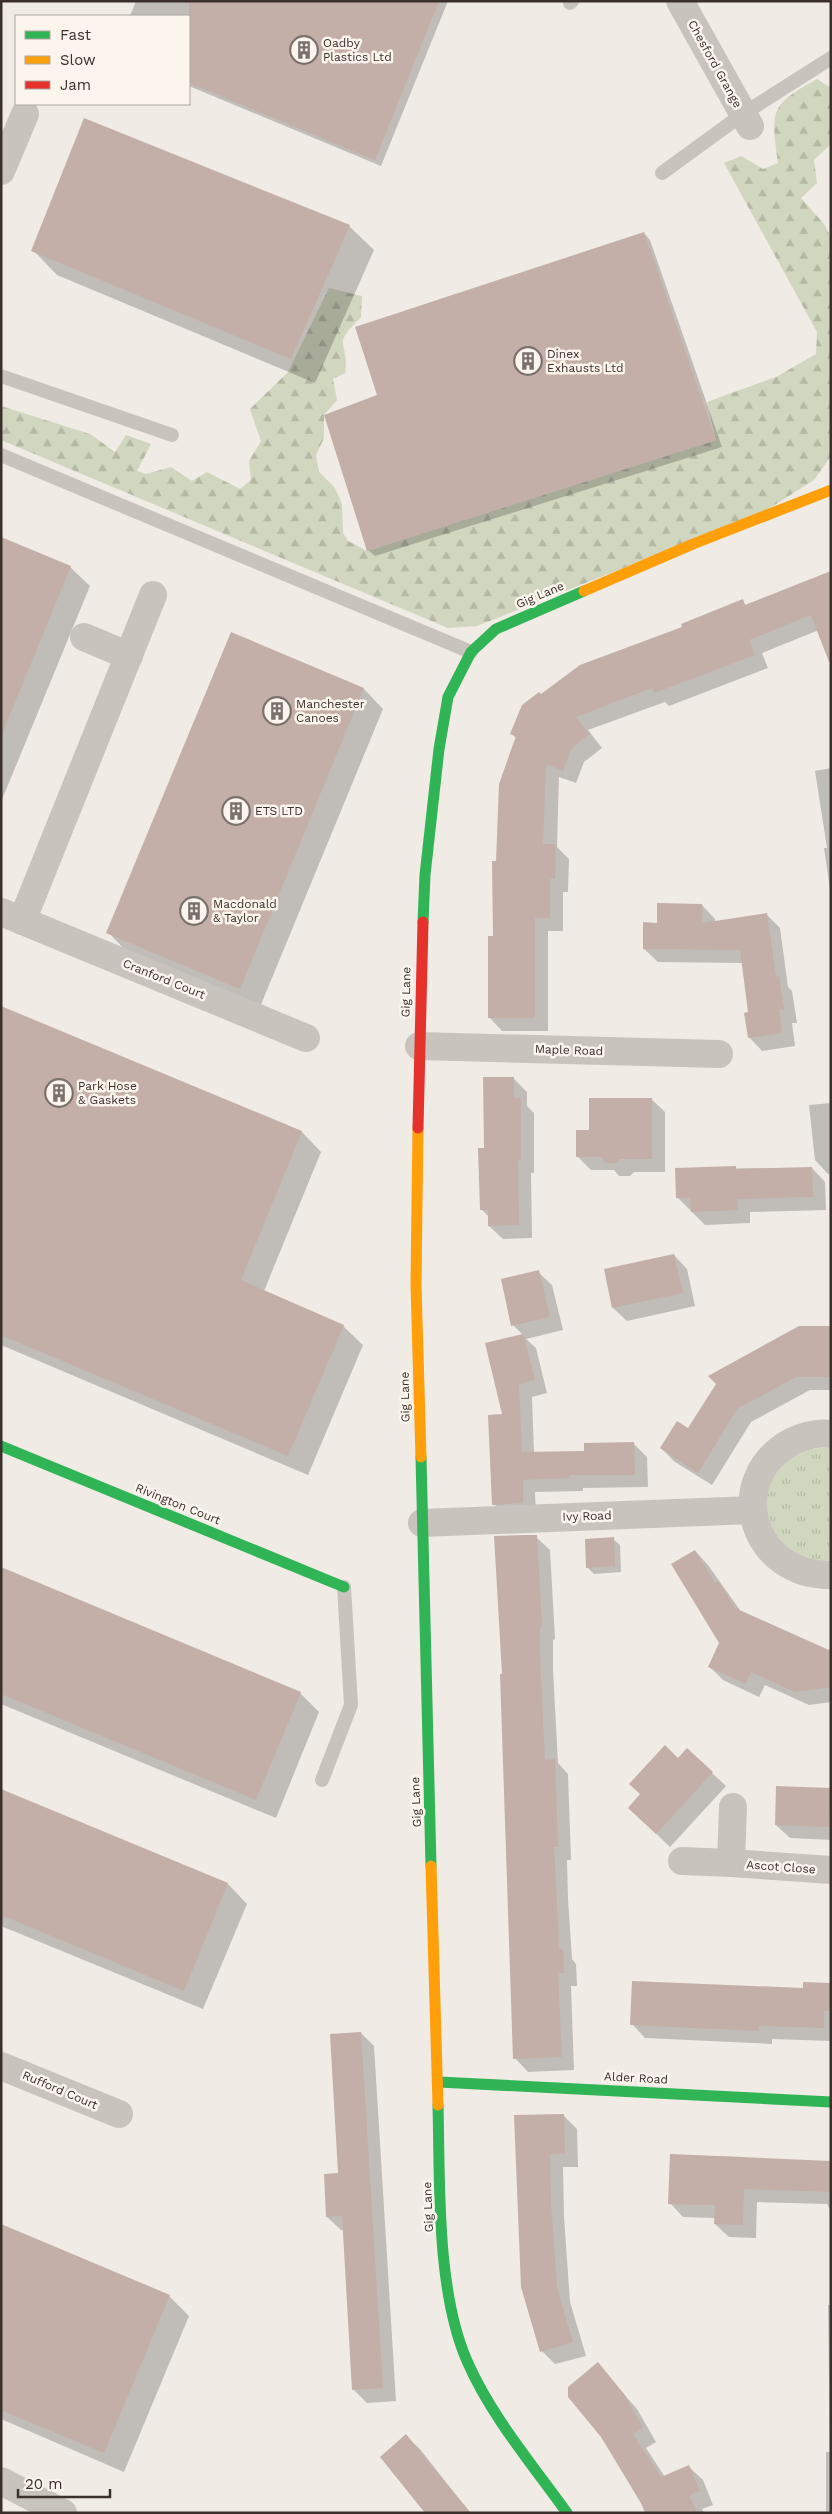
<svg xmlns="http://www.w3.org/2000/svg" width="832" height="2514" viewBox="0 0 832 2514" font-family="'Work Sans',sans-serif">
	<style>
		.grass { fill: url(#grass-tufts) }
		.forest { fill: url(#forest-firs) }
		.shadow { fill: #0003 }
		.building { fill: #c3afa7 }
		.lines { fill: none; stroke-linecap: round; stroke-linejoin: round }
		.lane { stroke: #c9c3be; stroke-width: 14 }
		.street { stroke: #c9c3be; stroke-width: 28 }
		.fast { stroke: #30b455; stroke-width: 11 }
		.slow { stroke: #ff9f0a; stroke-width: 11 }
		.jam { stroke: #e5322d; stroke-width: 11 }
		.labels { text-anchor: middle; stroke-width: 5; stroke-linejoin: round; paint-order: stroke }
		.poi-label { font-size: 12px; fill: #3b302b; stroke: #fbf5ee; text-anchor: start }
		.street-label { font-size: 12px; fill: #3b302b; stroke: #fbf5ee }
	</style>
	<defs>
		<pattern id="grass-tufts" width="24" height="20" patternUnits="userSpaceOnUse" patternTransform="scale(1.25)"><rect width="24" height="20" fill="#d1d6bf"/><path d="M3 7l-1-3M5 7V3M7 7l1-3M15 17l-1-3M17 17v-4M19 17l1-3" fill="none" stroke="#b4b8a4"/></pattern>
		<pattern id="forest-firs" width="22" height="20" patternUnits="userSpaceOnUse" patternTransform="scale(1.25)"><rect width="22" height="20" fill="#d1d6bf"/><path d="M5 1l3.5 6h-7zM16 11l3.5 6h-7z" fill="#b4b8a4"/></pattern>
	</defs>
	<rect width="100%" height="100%" fill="#f0ebe5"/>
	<path class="grass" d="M831,1447V1564L793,1555L768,1525L765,1506L768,1486L778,1469L792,1456L811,1449Z"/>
	<path class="forest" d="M817,79L831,88V144L814,160L817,183L801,198L824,224L831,237V456L814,480L762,513L477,626L448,628L1,440V406L90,434L115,452L126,435L151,444L137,471L146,474L171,467L192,481L207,472L240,489L251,480L249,461L261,441L250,409L288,372L329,288L362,296L361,317C329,349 350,339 345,373L333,379L337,400L324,415V438L316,455L319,472L335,488L342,504L343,533L348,541L367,551L716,440L707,402L776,377L816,354L817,332L724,163L741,156L763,169L778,163C771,110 769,106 817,79Z"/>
	<g class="shadow">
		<path d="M136,1H448L381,166L189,86V16H130Z"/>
		<path d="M349,226L374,250L315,383L57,275L33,250Z"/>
		<path d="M644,233L650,240L722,447L375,556L368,550L379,396Z"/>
		<path d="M1,538L70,567L90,586L1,802Z"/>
		<path d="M831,572L824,628L762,653L768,668L669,706L665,702L588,730L602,748L584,762L576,783L559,777L557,847L569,859L568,892H563V931H548V1031H502L489,1017L497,862L517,739L512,734L542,696L742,601L747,606Z"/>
		<path d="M232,634L364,689L383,709L260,1007L127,952L108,932Z"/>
		<path d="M831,768V896L824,848H827L815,771Z"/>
		<path d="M702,905L715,919V922L767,915L780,928L788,987L792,991L797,1023H792L795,1046L762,1051L749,1037L750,1014L743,963L658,962L644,949L658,924Z"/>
		<path d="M1,1007L302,1132L321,1152L264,1291L343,1326L363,1345L308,1475L1,1345Z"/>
		<path d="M514,1079L527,1092V1106L534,1113V1173H531L532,1238L503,1239L489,1226V1217L481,1209L485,1149Z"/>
		<path d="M651,1099L665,1112V1172H634L630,1176H619L614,1170H591L578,1157L590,1131Z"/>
		<path d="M831,1103V1174H828L815,1160L809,1105Z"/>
		<path d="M812,1168L825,1182L826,1210L750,1212V1223L705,1225L678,1198L676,1169Z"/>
		<path d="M674,1255L687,1269L695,1306L627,1321L613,1308Z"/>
		<path d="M538,1272L552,1285L563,1330L526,1339L536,1348L547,1393L532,1397L534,1453L585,1452L634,1444L647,1457L648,1487L583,1488V1491L535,1492L536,1516L507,1517L494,1504L503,1415L523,1335L513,1325Z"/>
		<path d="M831,1328V1390H810L751,1422L712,1485L675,1462L661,1448Z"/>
		<path d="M536,1537L550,1550L555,1639L553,1640V1670L558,1763L568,1774L571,1860H567L568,1899L572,1959L576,1964L577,1986H571L574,2070L528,2072L515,2058L503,1676Z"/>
		<path d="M613,1539L620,1545L621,1572L594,1574L587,1567Z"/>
		<path d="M695,1551L708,1565L742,1613L827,1650L831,1649V1702L809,1705L765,1685L759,1697L723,1680L710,1667L720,1643Z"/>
		<path d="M1,1569L300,1693L319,1712L276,1818L1,1704Z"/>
		<path d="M687,1750L726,1786L670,1847L643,1821L678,1759Z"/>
		<path d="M1,1790L228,1884L247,1904L203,2009L1,1926Z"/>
		<path d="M831,1790V1840L790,1838L776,1825Z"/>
		<path d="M831,1984V2041L772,2039V2044L645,2038L632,2024Z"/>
		<path d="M361,2033L374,2046L396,2401L367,2403L353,2389L344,2230H341L327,2217L340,2174Z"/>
		<path d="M563,2115L577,2129L578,2167H563L564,2217L570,2302L586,2356L555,2364L542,2351L515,2116Z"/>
		<path d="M671,2155L744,2157L746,2159L831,2163V2211L827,2204L757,2202L756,2238L729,2237L715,2224V2218L683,2217L670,2203Z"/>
		<path d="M1,2225L169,2296L189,2316L124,2472L1,2419Z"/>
		<path d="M828,2305H831V2513H826V2452H830Z"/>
		<path d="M597,2364L637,2409L656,2442L646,2448L665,2477L689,2467L703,2480L713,2505L702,2509L704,2513H645L636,2491Z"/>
		<path d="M406,2436L420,2449L470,2513Z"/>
	</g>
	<g class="building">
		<path d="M189,1H439L375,160L189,83Z"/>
		<path d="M84,118L350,225L291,359L31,251Z"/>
		<path d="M644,232L716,440L367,551L324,415L377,395L355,327Z"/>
		<path d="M1,537L71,566L2,734H1Z"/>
		<path d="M831,571V662H829L811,615L749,640L755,655L654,693L652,688L576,717L589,734L571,749L563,771L546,764L543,844H556L555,879H550V918H535V1018H488V936H493L492,861H496L499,784L516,736L510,734L522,705L539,692L541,694L580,665L682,627L681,624L743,599L745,605Z"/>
		<path d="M231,632L364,688L240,989L106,933Z"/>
		<path d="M657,903L702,904V923L767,913L776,977L779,976L784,1009L779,1010L782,1033L748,1038L744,1013L748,1012L740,950L643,949V922L657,923Z"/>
		<path d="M1,1006L302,1131L241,1280L344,1325L288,1456L1,1335Z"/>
		<path d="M483,1077H514V1098H521V1160H518L519,1225L488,1226V1210H480L478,1148H484Z"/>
		<path d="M589,1098H652V1159H620L616,1163H605L601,1157H576V1130H589Z"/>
		<path d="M736,1166V1169L812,1167L813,1197L737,1199L738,1210L691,1212L690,1198H676L675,1168Z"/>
		<path d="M674,1254L683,1293L612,1308L604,1269Z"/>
		<path d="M539,1270L550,1317L511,1326L501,1279Z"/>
		<path d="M799,1326H831V1377H796L737,1409L698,1473L660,1448L677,1421L688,1428L716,1384L708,1376Z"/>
		<path d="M523,1334L535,1380L519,1384L522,1452L584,1451V1443L634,1442L635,1475H570V1478L523,1480V1503L492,1505L488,1415L502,1414L485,1343Z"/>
		<path d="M524,1535H537L542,1626L540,1627V1656L545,1760L555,1759L558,1847H554L556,1885L559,1949H563L564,1973H558L562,2057L513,2059L500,1674H502L494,1536Z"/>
		<path d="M614,1537L615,1566L586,1568L585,1539Z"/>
		<path d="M695,1550L715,1583L718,1581L735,1608L831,1651V1687L795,1692L751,1672L746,1684L708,1667L719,1643L671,1564Z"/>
		<path d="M1,1567L301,1692L256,1800L1,1694Z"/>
		<path d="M665,1745L678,1758L687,1748L713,1772L656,1834L628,1808L640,1794L629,1784Z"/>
		<path d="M776,1786L831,1788L829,1827L775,1825Z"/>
		<path d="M1,1789L228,1883L184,1991L1,1915Z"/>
		<path d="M632,1981L803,1988V1982L831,1983V2011H824V2028L759,2026V2031L630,2025Z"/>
		<path d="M361,2032L383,2388L352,2390L342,2216L326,2217L324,2174L338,2173L330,2034Z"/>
		<path d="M564,2114L565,2154H550L551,2203L557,2288L573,2342L540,2352L521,2287L514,2115Z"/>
		<path d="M670,2154L831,2161V2192L744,2189L743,2225L714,2224L715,2205L668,2204Z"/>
		<path d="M1,2224L170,2295L104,2453L1,2410Z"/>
		<path d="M598,2362L624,2394L643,2428L633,2434L661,2477L689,2465L700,2491L689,2495L697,2513H647L601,2437L568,2397V2387Z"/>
		<path d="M406,2434L426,2459L471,2513H425L413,2498L380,2457Z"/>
	</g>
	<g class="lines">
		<g class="lane">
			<path d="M570,3L572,1"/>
			<path d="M662,173L743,114L831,58"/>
			<path d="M1,376L172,435"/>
			<path d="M1,455L471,652"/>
			<path d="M322,1780L351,1705L344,1587"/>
		</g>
		<g class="street">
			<path d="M680,1L750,126"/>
			<path d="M1,171L25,114"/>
			<path d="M84,637L129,656"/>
			<path d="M1,912L306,1038"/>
			<path d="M22,921L153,595"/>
			<path d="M419,1046L719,1054"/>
			<path d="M831,1434C817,1432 803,1436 791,1442C722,1481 753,1577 831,1575"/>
			<path d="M422,1523L753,1510"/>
			<path d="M682,1861L731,1863L733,1807"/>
			<path d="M731,1863L831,1870"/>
			<path d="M1,2066L119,2114"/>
			<path d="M1,2481L63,2513"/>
		</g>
		<g class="fast">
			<path d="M423,922L425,875L439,749L448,697L471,652L496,629L584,591"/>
			<path d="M1,1446L344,1587"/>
			<path d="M421,1457L431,1866"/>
			<path d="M439,2082L831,2102"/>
			<path d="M438,2105C440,2182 436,2290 467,2361C491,2416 532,2464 567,2513"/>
		</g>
		<g class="slow">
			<path d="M584,591L693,544L831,490"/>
			<path d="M418,1128L416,1285L421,1457"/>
			<path d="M431,1866L438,2105"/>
		</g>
		<path class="jam" d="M418,1128L423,922"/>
	</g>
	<defs>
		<symbol id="building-ring" viewBox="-11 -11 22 22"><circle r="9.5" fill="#fbf5ee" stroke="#7a716c" stroke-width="1.5"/><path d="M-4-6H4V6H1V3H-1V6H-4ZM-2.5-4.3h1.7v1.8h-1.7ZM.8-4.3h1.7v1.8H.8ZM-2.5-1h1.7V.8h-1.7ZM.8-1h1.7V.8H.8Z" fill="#7a716c"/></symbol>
	</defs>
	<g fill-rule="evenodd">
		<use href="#building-ring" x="288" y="34" width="32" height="32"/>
		<use href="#building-ring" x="512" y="345" width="32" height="32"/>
		<use href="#building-ring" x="261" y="695" width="32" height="32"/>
		<use href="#building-ring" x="220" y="795" width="32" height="32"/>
		<use href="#building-ring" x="178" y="895" width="32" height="32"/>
		<use href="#building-ring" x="43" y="1077" width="32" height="32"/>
	</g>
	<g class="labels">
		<g class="poi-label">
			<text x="323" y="47">Oadby<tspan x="323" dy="14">Plastics Ltd</tspan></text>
			<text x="547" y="358">Dinex<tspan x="547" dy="14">Exhausts Ltd</tspan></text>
			<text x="296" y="708">Manchester<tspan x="296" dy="14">Canoes</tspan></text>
			<text x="255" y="815">ETS LTD</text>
			<text x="213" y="908">Macdonald<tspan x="213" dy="14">&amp; Taylor</tspan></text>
			<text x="78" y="1090">Park Hose<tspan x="78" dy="14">&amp; Gaskets</tspan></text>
		</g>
		<g class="street-label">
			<text transform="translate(715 64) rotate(61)" y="4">Chesford Grange</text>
			<text transform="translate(540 595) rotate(-23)" y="4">Gig Lane</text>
			<text transform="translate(164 979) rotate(22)" y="4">Cranford Court</text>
			<text transform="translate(406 992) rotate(-89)" y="4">Gig Lane</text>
			<text transform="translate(569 1050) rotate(2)" y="4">Maple Road</text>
			<text transform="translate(405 1397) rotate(-91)" y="4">Gig Lane</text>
			<text transform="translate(178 1504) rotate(22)" y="4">Rivington Court</text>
			<text transform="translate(587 1516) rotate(-2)" y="4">Ivy Road</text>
			<text transform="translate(416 1802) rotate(-92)" y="4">Gig Lane</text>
			<text transform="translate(781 1867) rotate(4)" y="4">Ascot Close</text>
			<text transform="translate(636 2078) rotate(3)" y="4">Alder Road</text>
			<text transform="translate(60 2090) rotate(23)" y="4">Rufford Court</text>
			<text transform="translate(428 2207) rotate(-92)" y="4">Gig Lane</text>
		</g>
	</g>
	<rect width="832" height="2514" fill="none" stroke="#3b302b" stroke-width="5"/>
	<rect x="15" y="15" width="175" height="90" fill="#fbf5ee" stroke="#aea6a0"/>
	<rect x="25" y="31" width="25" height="8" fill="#30b455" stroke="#aea6a0"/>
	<text x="60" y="40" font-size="15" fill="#3b302b">Fast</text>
	<rect x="25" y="56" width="25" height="8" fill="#ff9f0a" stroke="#aea6a0"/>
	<text x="60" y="65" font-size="15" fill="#3b302b">Slow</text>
	<rect x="25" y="81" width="25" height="8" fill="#e5322d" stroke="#aea6a0"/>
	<text x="60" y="90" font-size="15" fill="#3b302b">Jam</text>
	<path d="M18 2489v8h92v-8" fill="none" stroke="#3b302b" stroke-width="2.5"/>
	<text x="25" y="2489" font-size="15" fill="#3b302b" stroke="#fbf5ee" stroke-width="4" paint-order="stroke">20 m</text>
</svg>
